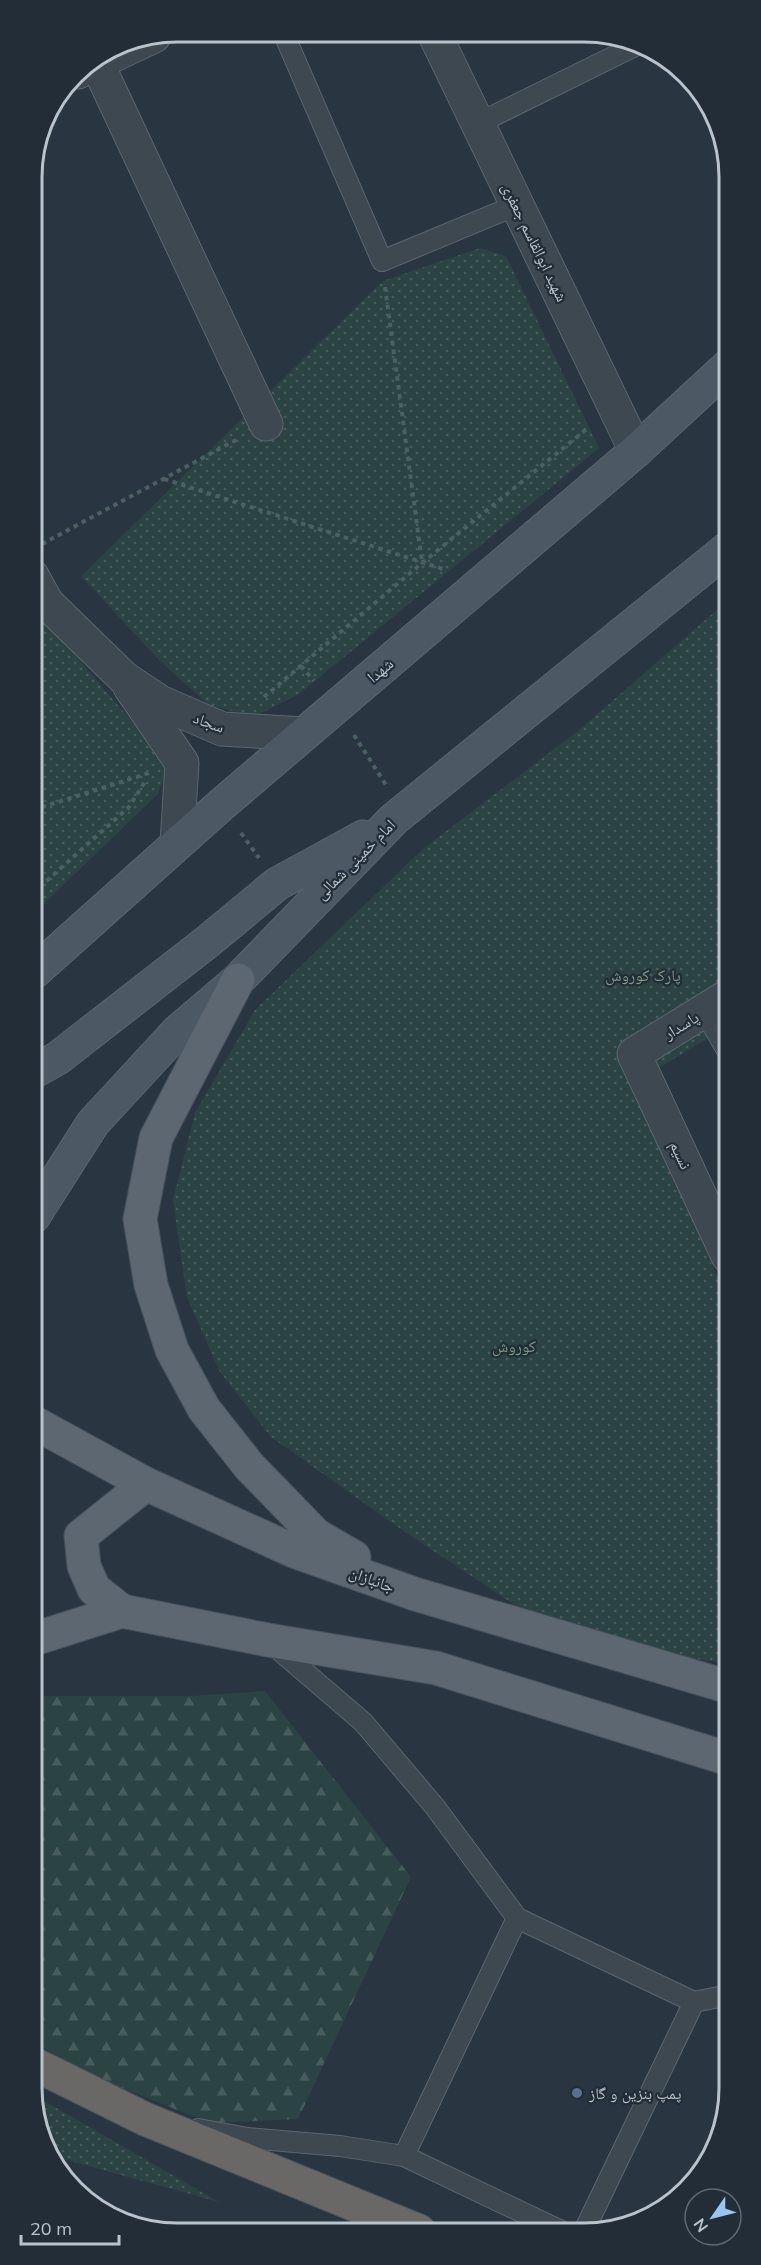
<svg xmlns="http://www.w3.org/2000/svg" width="761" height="2265" viewBox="0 0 761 2265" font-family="Mulish,'Noto Naskh Arabic',sans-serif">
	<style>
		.grass { fill: url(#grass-dots) }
		.forest { fill: url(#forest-firs) }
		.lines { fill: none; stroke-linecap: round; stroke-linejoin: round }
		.service-casing { stroke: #5b666f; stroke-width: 22 }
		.minor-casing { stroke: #5b666f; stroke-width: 35 }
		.tertiary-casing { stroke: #5b666f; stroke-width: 35 }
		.secondary-casing { stroke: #5b666f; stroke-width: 35 }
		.primary-casing { stroke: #47515b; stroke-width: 35 }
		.trunk-casing { stroke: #48535c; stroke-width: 35 }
		.path { stroke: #4b6061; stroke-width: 4; stroke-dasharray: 4.5 4.5; stroke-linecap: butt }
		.service { stroke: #3d4851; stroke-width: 20 }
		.minor { stroke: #3d4851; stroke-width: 33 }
		.tertiary { stroke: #3d4851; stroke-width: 33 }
		.secondary { stroke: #4c5864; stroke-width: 33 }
		.primary { stroke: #5c6771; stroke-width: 33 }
		.trunk { stroke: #6a6866; stroke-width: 33 }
		.service-dot { fill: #5c6f8a; stroke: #222d37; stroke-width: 2 }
		.labels { text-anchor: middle; stroke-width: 4.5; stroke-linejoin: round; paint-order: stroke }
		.street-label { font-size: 16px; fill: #bac3cb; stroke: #222d37 }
		.park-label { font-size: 16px; fill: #7a9f7f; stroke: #222d37 }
		.poi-label { font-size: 16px; fill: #bac3cb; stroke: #222d37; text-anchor: start }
		.rim { fill: none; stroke: #bac3cb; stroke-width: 3 }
	</style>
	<defs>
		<pattern id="grass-dots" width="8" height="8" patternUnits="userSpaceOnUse" patternTransform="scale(1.5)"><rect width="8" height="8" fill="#2b4343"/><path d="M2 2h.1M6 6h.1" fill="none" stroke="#485c5d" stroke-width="1.8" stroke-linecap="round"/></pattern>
		<pattern id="forest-firs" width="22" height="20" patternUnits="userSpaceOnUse" patternTransform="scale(1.5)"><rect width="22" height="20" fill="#2b4343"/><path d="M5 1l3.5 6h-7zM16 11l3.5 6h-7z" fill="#485c5d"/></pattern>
	</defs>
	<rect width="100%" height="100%" fill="#293642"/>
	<g class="grass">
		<path d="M480,248L506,256L599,448L299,694L254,717L209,705L160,661L81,576L383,281Z"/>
		<path d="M727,601L728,1026L634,1083L728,1302L729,1664L659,1653L578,1633L518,1607L405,1532L271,1437L220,1372L187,1297L173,1200L195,1113L255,1010L424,848L578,731Z"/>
		<path d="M32,603L168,765L158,794L33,914Z"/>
		<path d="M34,2095L219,2202L56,2157L34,2116Z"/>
	</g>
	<path class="forest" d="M265,1691L411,1877L298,2119L210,2123L92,2076L34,2042V1696H194Z"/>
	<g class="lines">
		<defs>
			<g id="service">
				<path d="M283,32L382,261L517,205"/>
				<path d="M477,124L635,46"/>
				<path d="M704,1011L728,1052"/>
				<path d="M272,1644L363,1722L435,1807L517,1918L694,2002L729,1995"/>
				<path d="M198,2129L248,2138L340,2146L404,2156L561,2231"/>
				<path d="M404,2156L517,1918"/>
				<path d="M584,2231L694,2002"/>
			</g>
			<g id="minor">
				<path d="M434,33L636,451"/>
				<path d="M95,59L266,424"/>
				<path d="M78,72L154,36"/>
				<path d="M728,996L634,1054L728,1256"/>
			</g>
			<g id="tertiary">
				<path d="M32,576L47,603L124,678L160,702L222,729L304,734"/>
				<path d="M130,687L182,763L177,843"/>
			</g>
			<g id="secondary">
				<path d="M33,973L221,805L636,451L727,367"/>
				<path d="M33,1072L58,1058L207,942L277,884L363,837"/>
				<path d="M33,1217L93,1123L177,1032L238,980L394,819L727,549"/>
			</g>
			<g id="primary">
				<path d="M238,980L156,1138L140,1219L151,1285L172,1350L204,1409L249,1466L316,1535L354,1557"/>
				<path d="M33,1422L146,1484L296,1552L415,1594L729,1687"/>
				<path d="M122,1611L94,1589L84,1566L81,1536L146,1484"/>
				<path d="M34,1639L122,1611L268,1640L436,1668L729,1759"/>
			</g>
			<path id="trunk" d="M34,2064L145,2119L419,2231"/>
		</defs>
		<use href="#service" class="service-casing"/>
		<use href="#minor" class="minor-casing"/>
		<use href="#tertiary" class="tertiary-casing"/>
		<use href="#secondary" class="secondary-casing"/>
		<use href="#primary" class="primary-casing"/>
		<use href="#trunk" class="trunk-casing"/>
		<g class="path">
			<path d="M385,287L422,562"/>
			<path d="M164,479L446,570"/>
			<path d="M42,544L236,440"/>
			<path d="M301,666L314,681"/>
			<path d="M264,697L422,563L588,428"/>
			<path d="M354,735L386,785"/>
			<path d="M33,810L149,773"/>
			<path d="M241,833L259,858"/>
			<path d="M33,893L129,807L146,780"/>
		</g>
		<use href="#service" class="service"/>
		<use href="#minor" class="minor"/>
		<use href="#tertiary" class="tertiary"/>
		<use href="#secondary" class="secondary"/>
		<use href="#primary" class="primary"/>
		<use href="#trunk" class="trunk"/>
	</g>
	<circle class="service-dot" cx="577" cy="2093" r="6"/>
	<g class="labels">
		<g class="street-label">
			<text transform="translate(535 242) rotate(64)" y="6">شهید ابوالقاسم جعفری</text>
			<text transform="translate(380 670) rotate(-40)" y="6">شهدا</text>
			<text transform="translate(209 722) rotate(20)" y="6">سجاد</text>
			<text transform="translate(355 859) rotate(-45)" y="6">امام خمینی شمالی</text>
			<text transform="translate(681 1025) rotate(-31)" y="6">پاسدار</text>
			<text transform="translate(681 1155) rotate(65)" y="6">نسیم</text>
			<text transform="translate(372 1579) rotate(20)" y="6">جانبازان</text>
		</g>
		<g class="park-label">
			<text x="643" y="981">پارک کوروش</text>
			<text x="514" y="1352">کوروش</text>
		</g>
		<g class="poi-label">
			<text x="589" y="2099">پمپ بنزین و گاز</text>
		</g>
	</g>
	<path d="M0 0H761V2265H0ZM177 42H584A135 135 0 0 1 719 177V2088A135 135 0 0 1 584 2223H177A135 135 0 0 1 42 2088V177A135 135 0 0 1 177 42Z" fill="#222d37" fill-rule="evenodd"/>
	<path class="rim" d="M177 42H584A135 135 0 0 1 719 177V2088A135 135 0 0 1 584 2223H177A135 135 0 0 1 42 2088V177A135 135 0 0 1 177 42Z"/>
	<g transform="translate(713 2217) rotate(235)"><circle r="28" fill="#222d37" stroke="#5f6972" stroke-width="1.5"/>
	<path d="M0-4.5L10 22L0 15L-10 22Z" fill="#99c6f1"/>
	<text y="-9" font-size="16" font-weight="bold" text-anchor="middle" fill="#bac3cb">N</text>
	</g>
	<path d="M21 2235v9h98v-9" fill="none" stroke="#bac3cb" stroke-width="3"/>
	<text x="30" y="2235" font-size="18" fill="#bac3cb" stroke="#222d37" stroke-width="4.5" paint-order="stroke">20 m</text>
</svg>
